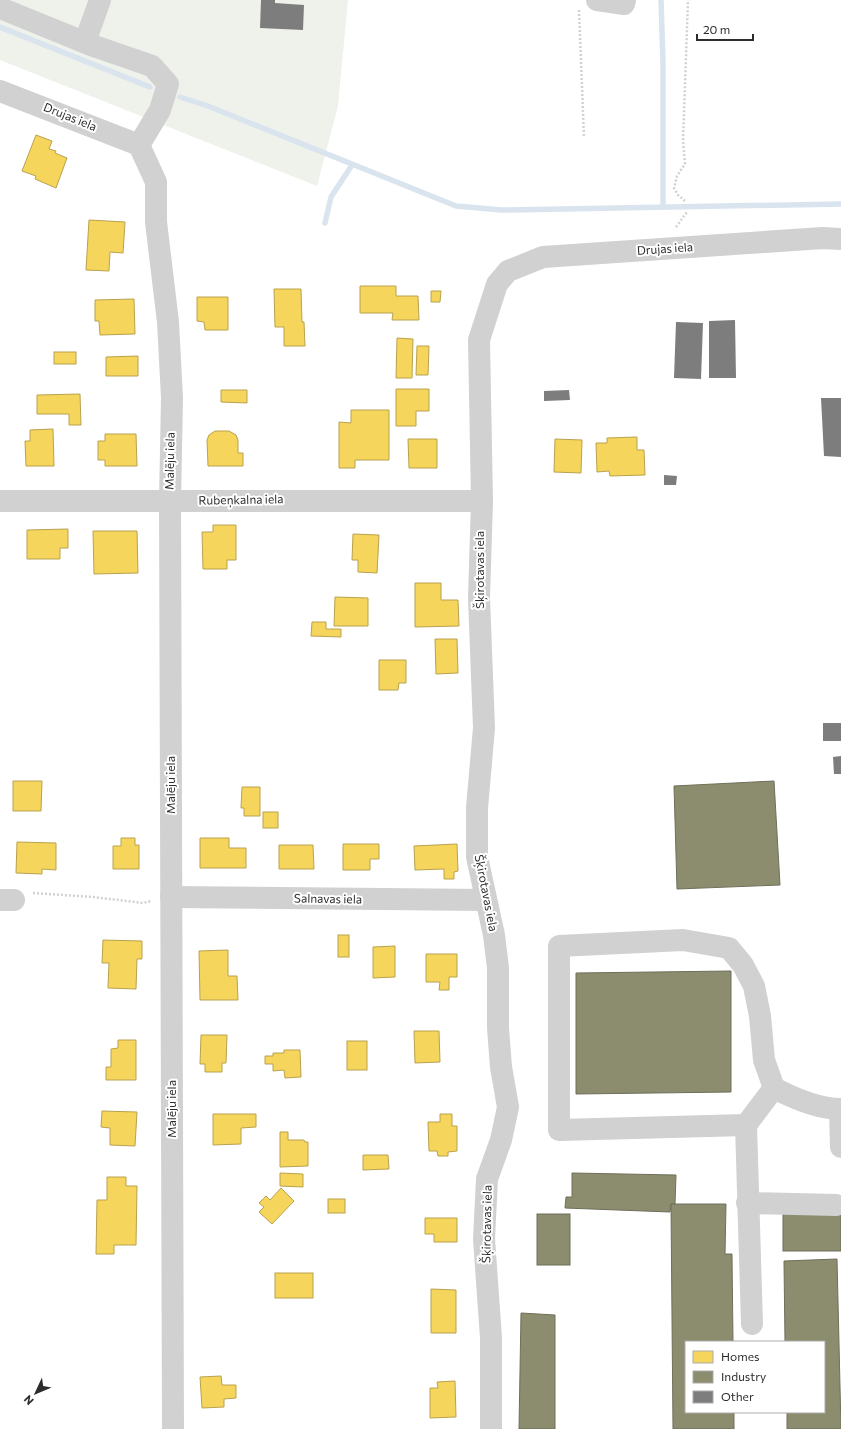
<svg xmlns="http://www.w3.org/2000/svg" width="841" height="1429" viewBox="0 0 841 1429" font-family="Commissioner,sans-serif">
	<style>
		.green { fill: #eef2eb }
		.homes { fill: #f6d55c; stroke: #b9a24e }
		.industry { fill: #8c8c6e; stroke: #6f6f5a }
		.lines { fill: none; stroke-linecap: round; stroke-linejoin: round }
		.stream { stroke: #d9e4ee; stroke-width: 5.5 }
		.building { fill: #7d7d7d }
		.path { stroke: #d1d1d1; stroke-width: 2.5; stroke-dasharray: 2 2; stroke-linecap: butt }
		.minor { stroke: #d1d1d1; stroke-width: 22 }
		.labels { text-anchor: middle; stroke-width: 4; stroke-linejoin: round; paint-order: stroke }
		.street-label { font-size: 12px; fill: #2c2c2c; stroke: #fff }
	</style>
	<rect width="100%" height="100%" fill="#fff"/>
	<path class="green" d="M0,0H348L338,106L317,186L0,60Z"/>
	<g class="homes">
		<path d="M36,135L52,141L49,149L56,151L55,153L67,158L56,188L35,179L36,176L22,171Z"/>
		<path d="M89,220L125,222L123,253L110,252L109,271L86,270Z"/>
		<path d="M360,286H396V296H418L419,320H392L393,313H360Z"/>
		<path d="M274,289H301L302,322H304L305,346H284V327H275Z"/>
		<path d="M431,291H441L440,302H431Z"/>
		<path d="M197,297H228V330H205L204,322L197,321Z"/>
		<path d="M134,299L135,334L100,335L99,321H95V300Z"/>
		<path d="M397,338L413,339L412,378H396Z"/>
		<path d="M417,346H429L428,375H416Z"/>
		<rect x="54" y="352" width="22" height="12"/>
		<path d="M138,356V376H106V357Z"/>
		<path d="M396,389H429V411H416V426H396Z"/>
		<path d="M221,390H247V403L221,402Z"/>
		<path d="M80,394L81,425H69V414H37V395Z"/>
		<path d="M351,410H389V460H355V468H339V422L351,423Z"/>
		<path d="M53,429L54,466H26L25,441H30V430Z"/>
		<path d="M215,431H229L236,435L238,440V453H243V466H208L207,440L209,435Z"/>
		<path d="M105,434H136L137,466H105V460H98V441H105Z"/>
		<path d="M637,437V450H644L645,475L610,476L609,471L597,472L596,443H607V438Z"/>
		<path d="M408,439H437V468H409Z"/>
		<path d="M555,439L582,440L581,473L554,472Z"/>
		<path d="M213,525H236V560H227V569H203L202,532H213Z"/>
		<path d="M68,529V548H60V559H27V530Z"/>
		<path d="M93,531H137L138,573L94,574Z"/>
		<path d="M353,534L379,535L377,573L358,572V560H352Z"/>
		<path d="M415,583H441V600H458L459,626L415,627Z"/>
		<path d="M335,597L368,598V626H334Z"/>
		<path d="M312,622H326V629H341V637L311,636Z"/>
		<path d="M435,639H457L458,673L436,674Z"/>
		<path d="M379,660H406V683H399L398,690H379Z"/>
		<path d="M13,781H42L41,811H13Z"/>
		<path d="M242,787H260V816H244V808H241Z"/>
		<rect x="263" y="812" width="15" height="16"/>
		<path d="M121,838H135V845H139V869H113V846H121Z"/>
		<path d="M200,838H229V848H246V868H200Z"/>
		<path d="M17,842L56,843V870L42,869V874L16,873Z"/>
		<path d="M343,844H379V859H370V870H343Z"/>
		<path d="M457,844L458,871L454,872V879H444V869L415,870L414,846Z"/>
		<path d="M279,845H313L314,869H279Z"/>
		<rect x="338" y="935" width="11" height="22"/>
		<path d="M103,940L142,941V959H137L136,989L108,988L109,963H102Z"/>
		<path d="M395,946V977L373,978V947Z"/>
		<path d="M228,950V976H237L238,1000H200L199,951Z"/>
		<path d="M426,954H457V977H449V990H439L440,982H426Z"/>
		<path d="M414,1031H439L440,1062L415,1063Z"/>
		<path d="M201,1035H227L226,1063H222V1072H205V1064H200Z"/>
		<path d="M118,1040H136V1080H106V1067H111V1049L118,1048Z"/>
		<rect x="347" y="1041" width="20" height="29"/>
		<path d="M284,1050H300L301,1077L285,1078L284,1070L273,1071V1064H265V1056H273V1053H284Z"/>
		<path d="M102,1111L137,1112L135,1146L110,1145V1128L101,1127Z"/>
		<path d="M213,1114H256V1127L241,1128V1144L213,1145Z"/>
		<path d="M440,1114H452V1126H457V1151L448,1152V1156H438L437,1151H429L428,1122H440Z"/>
		<path d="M280,1132H288V1140H304L305,1142H308V1166L280,1167Z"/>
		<path d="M363,1155H388L389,1169L363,1170Z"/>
		<path d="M280,1173L303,1174V1187L280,1186Z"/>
		<path d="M107,1177H126V1186H137L136,1245H114V1254H96L97,1200H107Z"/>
		<path d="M281,1188L294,1201L272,1224L259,1212L264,1207L259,1203L266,1196L270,1200Z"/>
		<rect x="328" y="1199" width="17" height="14"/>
		<path d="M425,1218H457V1242H434V1234H425Z"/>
		<rect x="275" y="1273" width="38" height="25"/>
		<path d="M431,1289L456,1290V1333H431Z"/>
		<path d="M221,1376L222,1385H236V1398L224,1399V1407L202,1408L200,1377Z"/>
		<path d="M455,1381L456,1417L430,1418V1388H438L437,1382Z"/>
	</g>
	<g class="industry">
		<path d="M774,781L780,885L677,889L674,786Z"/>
		<path d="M731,971V1092L576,1094V973Z"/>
		<path d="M572,1173L676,1175L675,1204H671L670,1212L565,1208L566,1197H572Z"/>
		<path d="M671,1204H726L725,1254H732L733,1342H686V1412H734V1429H673Z"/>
		<rect x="537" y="1214" width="33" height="51"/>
		<rect x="783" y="1214" width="58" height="37"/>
		<path d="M837,1259L841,1429H787V1412H824V1342H785L784,1261Z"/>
		<path d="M521,1313L555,1315V1429H519Z"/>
	</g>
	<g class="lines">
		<g class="stream">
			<path d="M661,0L663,63V207"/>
			<path d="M0,27L150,87"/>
			<path d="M180,97L208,106L456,206L502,210L841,204"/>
			<path d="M325,223L331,197L352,165"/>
		</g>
	</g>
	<g class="building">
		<path d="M261,0H275V3L304,5L303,30L260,28Z"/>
		<path d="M735,320L736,378H709V321Z"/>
		<path d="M676,322L703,323L701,379L674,378Z"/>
		<path d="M569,390L570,400L544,401V391Z"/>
		<path d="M821,398H841V457L824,456Z"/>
		<path d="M664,475L677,476L676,485H664Z"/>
		<rect x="823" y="723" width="18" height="18"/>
		<path d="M841,756V774H834L833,757Z"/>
	</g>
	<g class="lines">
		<g class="path">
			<path d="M579,10L584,138"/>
			<path d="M685,201L678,195L674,188L677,176L685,164L683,141L688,0"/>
			<path d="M676,227L687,212"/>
			<path d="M33,893L93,897L143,903L151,901"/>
		</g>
		<g class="minor">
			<path d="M597,0L624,4L625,0"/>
			<path d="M0,8L91,45L152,66L168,84L160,110L139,145"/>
			<path d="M85,42L100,0"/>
			<path d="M0,91L139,145"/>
			<path d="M139,145L156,182V222L168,322L172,398L170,501L173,1429"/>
			<path d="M0,501H482"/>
			<path d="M171,897L485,900"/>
			<path d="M0,900H14"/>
			<path d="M774,1088L746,1125L559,1130V946L683,940L729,948L743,965L754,986L760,1016L764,1060L774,1088C795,1099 818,1109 841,1109"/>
			<path d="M840,1109L841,1147"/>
			<path d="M746,1125L752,1324"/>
			<path d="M747,1203L836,1205"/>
			<path d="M491,1429V1338L484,1239L487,1179L501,1140L508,1107L501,1067L498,1028V968L494,935L477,857V808L484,728L479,598L482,501L479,340L497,284L508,271L543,257L823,238L841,239"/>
		</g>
	</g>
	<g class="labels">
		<g class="street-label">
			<text transform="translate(70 117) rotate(22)" y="4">Drujas iela</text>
			<text transform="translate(665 249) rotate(-4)" y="4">Drujas iela</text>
			<text transform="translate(170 461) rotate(-89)" y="4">Malēju iela</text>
			<text transform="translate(241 500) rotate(-1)" y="4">Rubeņkalna iela</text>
			<text transform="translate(480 570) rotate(-90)" y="4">Šķirotavas iela</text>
			<text transform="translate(171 785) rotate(-90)" y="4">Malēju iela</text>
			<text transform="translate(486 893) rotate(79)" y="4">Šķirotavas iela</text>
			<text transform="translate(328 899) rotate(1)" y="4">Salnavas iela</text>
			<text transform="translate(172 1109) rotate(-90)" y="4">Malēju iela</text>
			<text transform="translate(487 1224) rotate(-89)" y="4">Šķirotavas iela</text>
		</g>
	</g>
	<rect x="685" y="1341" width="140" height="72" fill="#ffffff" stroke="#ababab"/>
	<rect x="693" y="1351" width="20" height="12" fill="#f6d55c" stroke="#ababab"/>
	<text x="721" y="1361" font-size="12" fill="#2c2c2c">Homes</text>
	<rect x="693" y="1371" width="20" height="12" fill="#8c8c6e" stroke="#ababab"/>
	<text x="721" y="1381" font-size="12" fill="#2c2c2c">Industry</text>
	<rect x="693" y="1391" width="20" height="12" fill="#7d7d7d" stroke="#ababab"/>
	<text x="721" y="1401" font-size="12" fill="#2c2c2c">Other</text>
	<g transform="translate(36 1393) rotate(226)" stroke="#ffffff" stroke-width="3" paint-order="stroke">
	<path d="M0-3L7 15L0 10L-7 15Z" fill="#2c2c2c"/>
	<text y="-6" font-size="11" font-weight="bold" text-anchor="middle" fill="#2c2c2c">N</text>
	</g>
	<path d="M697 34v6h56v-6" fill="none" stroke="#2c2c2c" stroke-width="2"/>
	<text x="703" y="34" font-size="12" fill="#2c2c2c" stroke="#ffffff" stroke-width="3" paint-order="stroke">20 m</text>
</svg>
